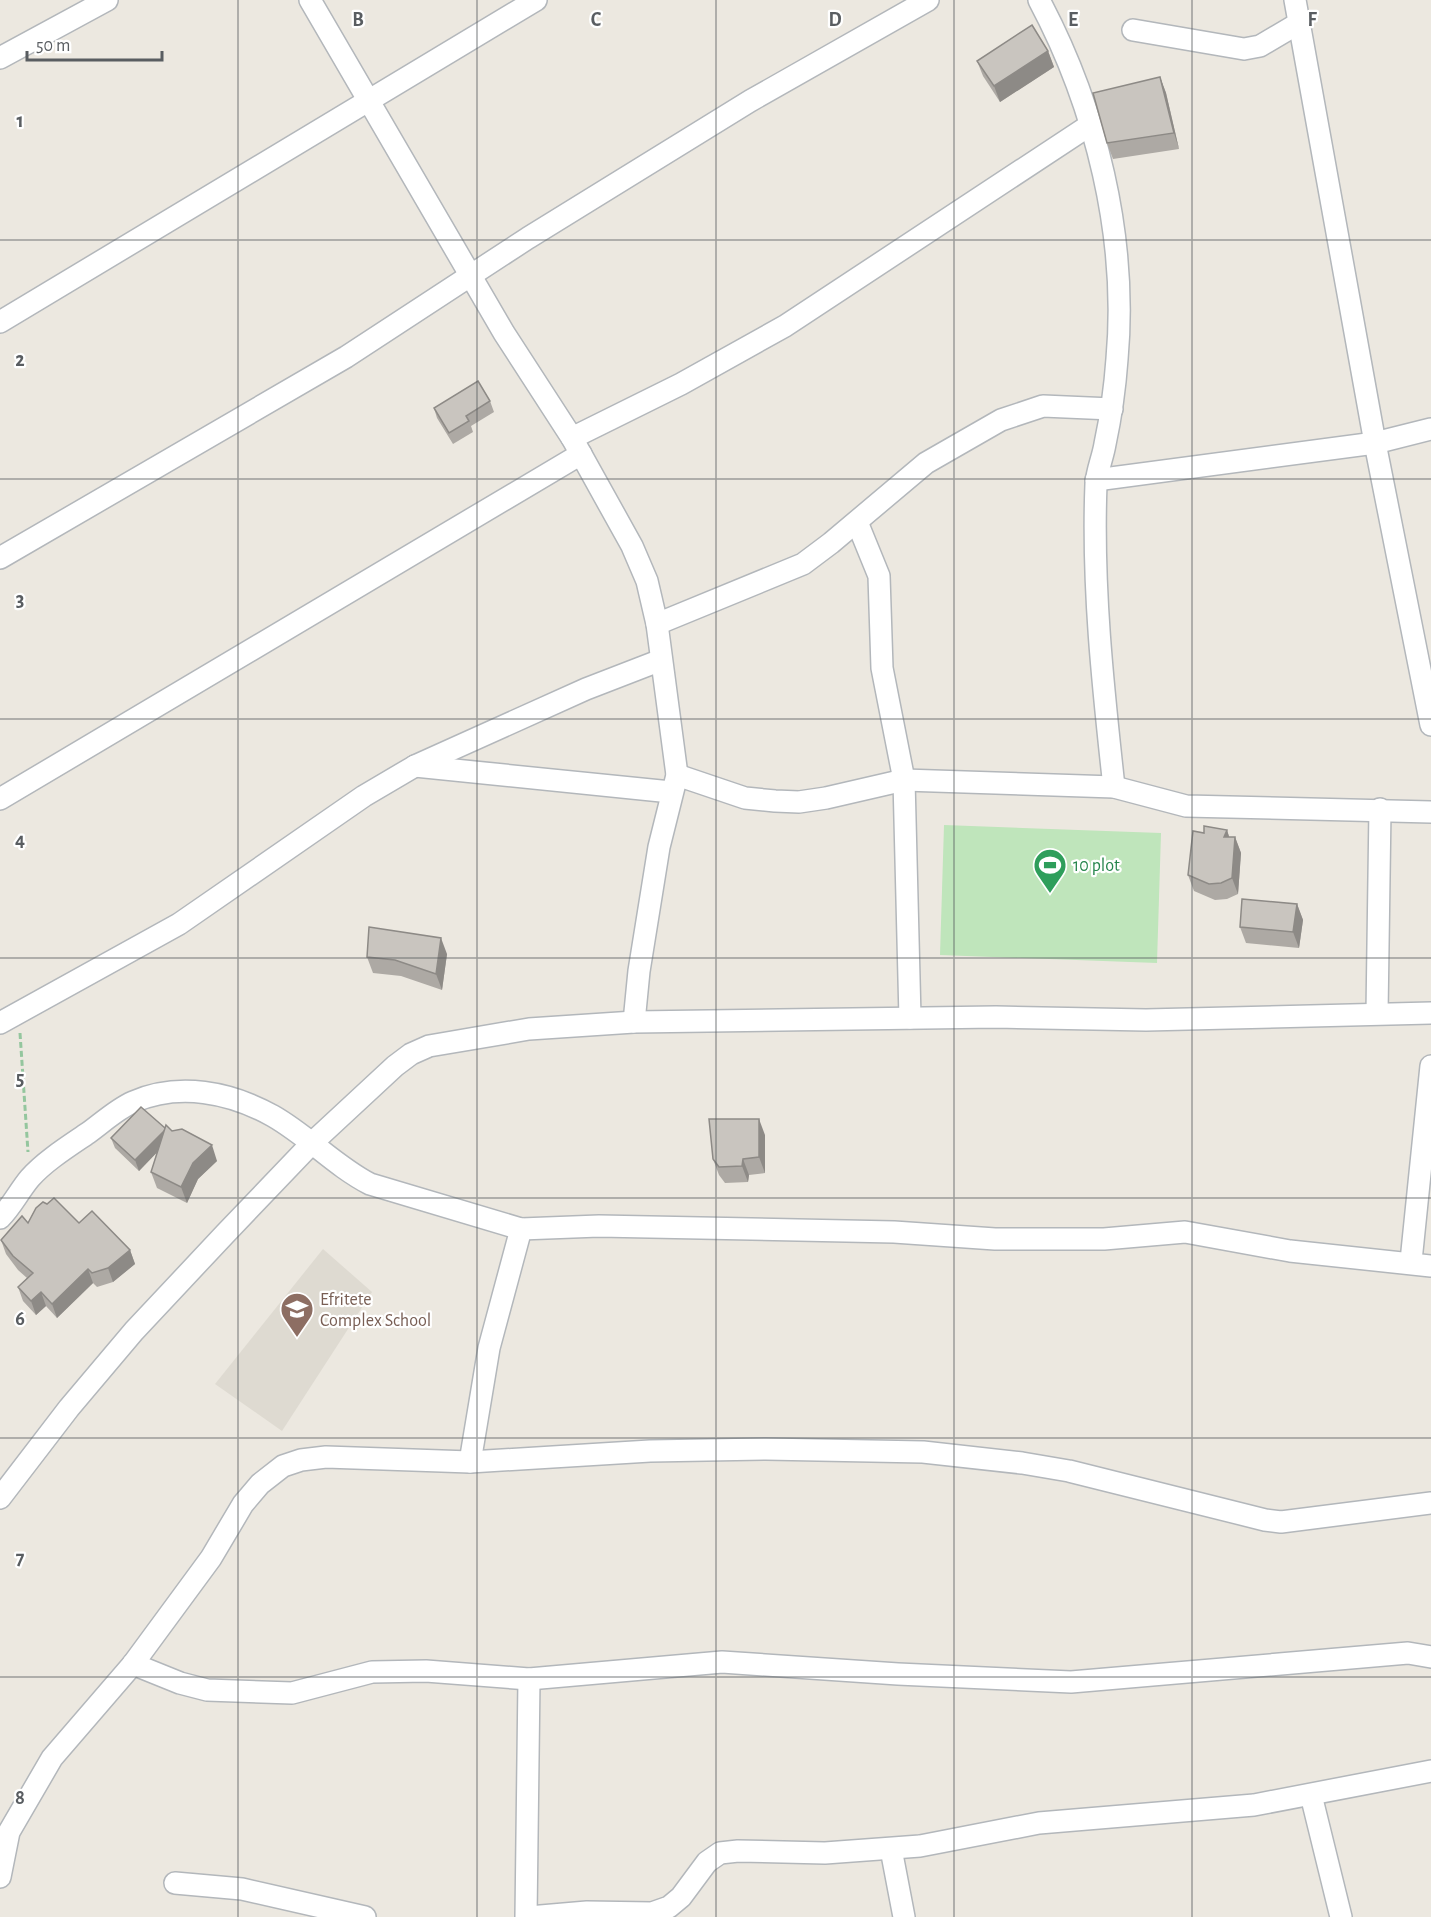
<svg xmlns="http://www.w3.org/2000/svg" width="1431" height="1917" viewBox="0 0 1431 1917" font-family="'Alegreya Sans',sans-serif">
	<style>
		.education { fill: #dedad1 }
		.green { fill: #bfe5bb }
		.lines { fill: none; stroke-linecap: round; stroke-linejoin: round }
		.minor-casing { stroke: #b3b7bb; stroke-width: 24 }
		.path { stroke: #94c69e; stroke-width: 3; stroke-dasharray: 6 3; stroke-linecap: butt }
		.minor { stroke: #fff; stroke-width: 21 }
		.wall { fill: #ada9a4 }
		.shaded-wall { fill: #8d8a86 }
		.building { fill: #c9c5bf; stroke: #8d8a86; stroke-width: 1.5 }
		.grid { fill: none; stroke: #595d61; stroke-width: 1.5; stroke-opacity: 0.55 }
		.labels { text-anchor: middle; stroke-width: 4.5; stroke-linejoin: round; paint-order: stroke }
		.leisure-label { font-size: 18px; fill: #27864d; stroke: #fff; text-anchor: start }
		.education-label { font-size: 18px; fill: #785e54; stroke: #fff; text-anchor: start }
		.grid-label { font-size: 20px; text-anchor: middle; font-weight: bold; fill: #595d61; stroke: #fff; stroke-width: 4.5; stroke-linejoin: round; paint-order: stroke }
	</style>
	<rect width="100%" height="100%" fill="#ece8e0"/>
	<path class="education" d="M323,1249L372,1292L282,1431L215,1384Z"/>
	<path class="green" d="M944,825L1161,833L1157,963L940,955Z"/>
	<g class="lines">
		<defs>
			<g id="minor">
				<path d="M310,0L504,333L572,438L632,546L647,581L657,624L677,775L659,847L639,971L634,1022"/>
				<path d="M1039,0C1096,107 1128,237 1117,359C1115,387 1111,416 1105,444C1103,457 1097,470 1096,484C1092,585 1103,687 1114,787"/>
				<path d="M1295,0L1375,443L1431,725"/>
				<path d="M1133,30L1244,49L1260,46L1299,23"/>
				<path d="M0,58L107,0"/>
				<path d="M0,322L536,0"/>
				<path d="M572,438L681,384L785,326L1090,125"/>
				<path d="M1096,480L1375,443L1431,429"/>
				<path d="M857,522L879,576L882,668L904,780L910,1018"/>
				<path d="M0,558L346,357L528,238L750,101L928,0"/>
				<path d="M657,624L803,564L831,543L926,463L1001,420L1043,406L1112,409"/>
				<path d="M415,766L671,792"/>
				<path d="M677,775L745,798L775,801L799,802L826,798L904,780L1114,787L1186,806L1431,812"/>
				<path d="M0,799L581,454"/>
				<path d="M1377,1013L1380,809"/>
				<path d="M0,1023L179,924L364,796L415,766L586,689L661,660"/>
				<path d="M0,1218C12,1206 19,1191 30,1178C45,1161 69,1146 88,1133C102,1123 117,1109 133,1102C179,1082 230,1092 273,1116C308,1136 335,1166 370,1184L521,1229L599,1226L894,1232L995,1239H1104L1185,1232L1290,1251L1431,1266"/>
				<path d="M1411,1261L1431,1066"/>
				<path d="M470,1462L489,1348L521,1229"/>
				<path d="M0,1498L69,1408L134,1331L225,1234L312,1143L395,1066L411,1054L429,1046L529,1029L634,1022L996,1017L1146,1020L1431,1013"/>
				<path d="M133,1664L180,1683L207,1690L292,1693L372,1672L426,1671L529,1679L722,1662L898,1674L1071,1682L1408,1653L1431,1657"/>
				<path d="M1311,1795L1341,1917"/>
				<path d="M891,1849L904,1917"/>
				<path d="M0,1877L9,1832L52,1758L133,1664L211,1558L243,1504L260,1484L283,1466L301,1460L326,1457L470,1462L650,1451L766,1449L923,1452L1022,1463L1069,1471L1265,1520L1281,1522L1431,1503"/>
				<path d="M175,1883L242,1889L365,1917"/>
				<path d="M526,1917L529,1679"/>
				<path d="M529,1917L587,1912L652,1913L669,1907L681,1897L707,1862L720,1853L738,1851L825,1853L920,1846L1039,1823L1254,1805L1431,1771"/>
			</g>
		</defs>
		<use href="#minor" class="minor-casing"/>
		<path class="path" d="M20,1033L28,1152"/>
		<use href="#minor" class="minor"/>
	</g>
	<g class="wall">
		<path d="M1048,51L1054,67L1000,102L983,76L977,61Z"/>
		<path d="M1160,77L1166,93L1179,149L1113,159L1107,143Z"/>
		<path d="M490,401L494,412L471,426L473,432L453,444L437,418L434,408Z"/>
		<path d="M1227,830L1229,837H1235L1241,853L1238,894L1227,899L1215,900L1194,891L1188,875L1204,833Z"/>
		<path d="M1297,904L1303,920L1299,948L1246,943L1240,927Z"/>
		<path d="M447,954L442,990L401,976L373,973L367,957Z"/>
		<path d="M165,1128L172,1131L217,1161L198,1179L187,1203L157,1188L151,1172L157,1152L139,1171L115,1148L111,1138Z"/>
		<path d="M765,1135V1173L749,1175L748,1182L725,1183L719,1175L713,1159Z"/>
		<path d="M28,1223H79L130,1250L135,1264L113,1282L97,1287L93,1283L57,1318L46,1306L36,1315L23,1301L18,1287L27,1278L18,1270L6,1254L1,1240Z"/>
	</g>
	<g class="shaded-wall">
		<path d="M1048,51L1054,67L1000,102L994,86Z"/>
		<path d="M1160,77L1166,93L1179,149L1174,133Z"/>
		<path d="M1227,830L1232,846L1224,837Z"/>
		<path d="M1235,837L1241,853L1238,894L1232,878Z"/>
		<path d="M1297,904L1303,920L1299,948L1293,932Z"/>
		<path d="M441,938L447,954L442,990L436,974Z"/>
		<path d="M759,1119L765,1135V1173L759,1157Z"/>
		<path d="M166,1129L170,1139L139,1171L135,1160Z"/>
		<path d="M212,1145L217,1161L198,1179L187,1203L181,1187L193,1163Z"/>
		<path d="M743,1159L749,1175L748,1182L742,1166Z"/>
		<path d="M130,1250L135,1264L113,1282L108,1268Z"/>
		<path d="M88,1269L93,1283L57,1318L52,1304Z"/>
		<path d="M41,1292L46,1306L36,1315L31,1301Z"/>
	</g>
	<g class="building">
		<path d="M1032,25L1048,51L994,86L977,61Z"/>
		<path d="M1160,77L1174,133L1107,143L1093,93Z"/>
		<path d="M478,381L490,401L466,416L469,421L449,433L434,408Z"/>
		<path d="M1204,826L1227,830L1224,837H1235L1232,878L1221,883L1209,884L1188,875L1193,831L1204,833Z"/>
		<path d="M1242,899L1297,904L1293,932L1240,927Z"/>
		<path d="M369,927L441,938L436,974L395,960L367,957Z"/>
		<path d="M141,1107L165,1128V1130L135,1160L111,1138Z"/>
		<path d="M709,1119H759V1157L743,1159L742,1166L719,1167L713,1159Z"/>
		<path d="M166,1125L172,1131L182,1129L212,1145L193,1163L181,1187L151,1172Z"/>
		<path d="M54,1198L79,1223L92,1211L130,1250L108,1268L92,1273L88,1269L52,1304L41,1292L31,1301L18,1287L33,1273L13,1256L1,1240L22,1216L28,1223L36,1208L43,1202L47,1204Z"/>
	</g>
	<path class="grid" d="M238,0V1917M477,0V1917M716,0V1917M954,0V1917M1192,0V1917M0,240H1431M0,479H1431M0,719H1431M0,958H1431M0,1198H1431M0,1438H1431M0,1677H1431"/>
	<defs>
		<symbol id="stadium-pin" viewBox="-11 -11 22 30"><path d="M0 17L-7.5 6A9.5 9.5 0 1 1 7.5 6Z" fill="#2e9e5b" stroke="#fff"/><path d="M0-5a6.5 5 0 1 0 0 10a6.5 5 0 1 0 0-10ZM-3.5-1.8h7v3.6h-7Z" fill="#fff"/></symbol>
		<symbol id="school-pin" viewBox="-11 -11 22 30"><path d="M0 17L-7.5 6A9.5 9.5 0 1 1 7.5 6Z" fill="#8d6e63" stroke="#fff"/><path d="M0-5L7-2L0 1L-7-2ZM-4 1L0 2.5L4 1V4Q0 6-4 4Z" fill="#fff"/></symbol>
	</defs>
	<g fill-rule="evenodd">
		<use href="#stadium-pin" x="1031" y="846" width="38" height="52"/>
		<use href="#school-pin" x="278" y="1290" width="38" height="52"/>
	</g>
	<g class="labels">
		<g class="leisure-label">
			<text x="1073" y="871">10 plot</text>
		</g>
		<g class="education-label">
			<text x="320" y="1305">Efritete<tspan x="320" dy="21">Complex School</tspan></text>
		</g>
	</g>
	<g class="grid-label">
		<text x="358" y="26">B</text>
		<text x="596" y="26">C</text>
		<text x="835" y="26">D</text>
		<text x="1073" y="26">E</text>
		<text x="1312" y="26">F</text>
		<text x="20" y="127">1</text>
		<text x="20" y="366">2</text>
		<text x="20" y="606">3</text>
		<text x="20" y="846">4</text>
		<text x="20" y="1085">5</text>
		<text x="20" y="1325">6</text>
		<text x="20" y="1564">7</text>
		<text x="20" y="1804">8</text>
	</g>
	<path d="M27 51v9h135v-9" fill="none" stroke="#595d61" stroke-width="3"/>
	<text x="36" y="51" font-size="18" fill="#595d61" stroke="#ffffff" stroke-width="4.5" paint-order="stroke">50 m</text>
</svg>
